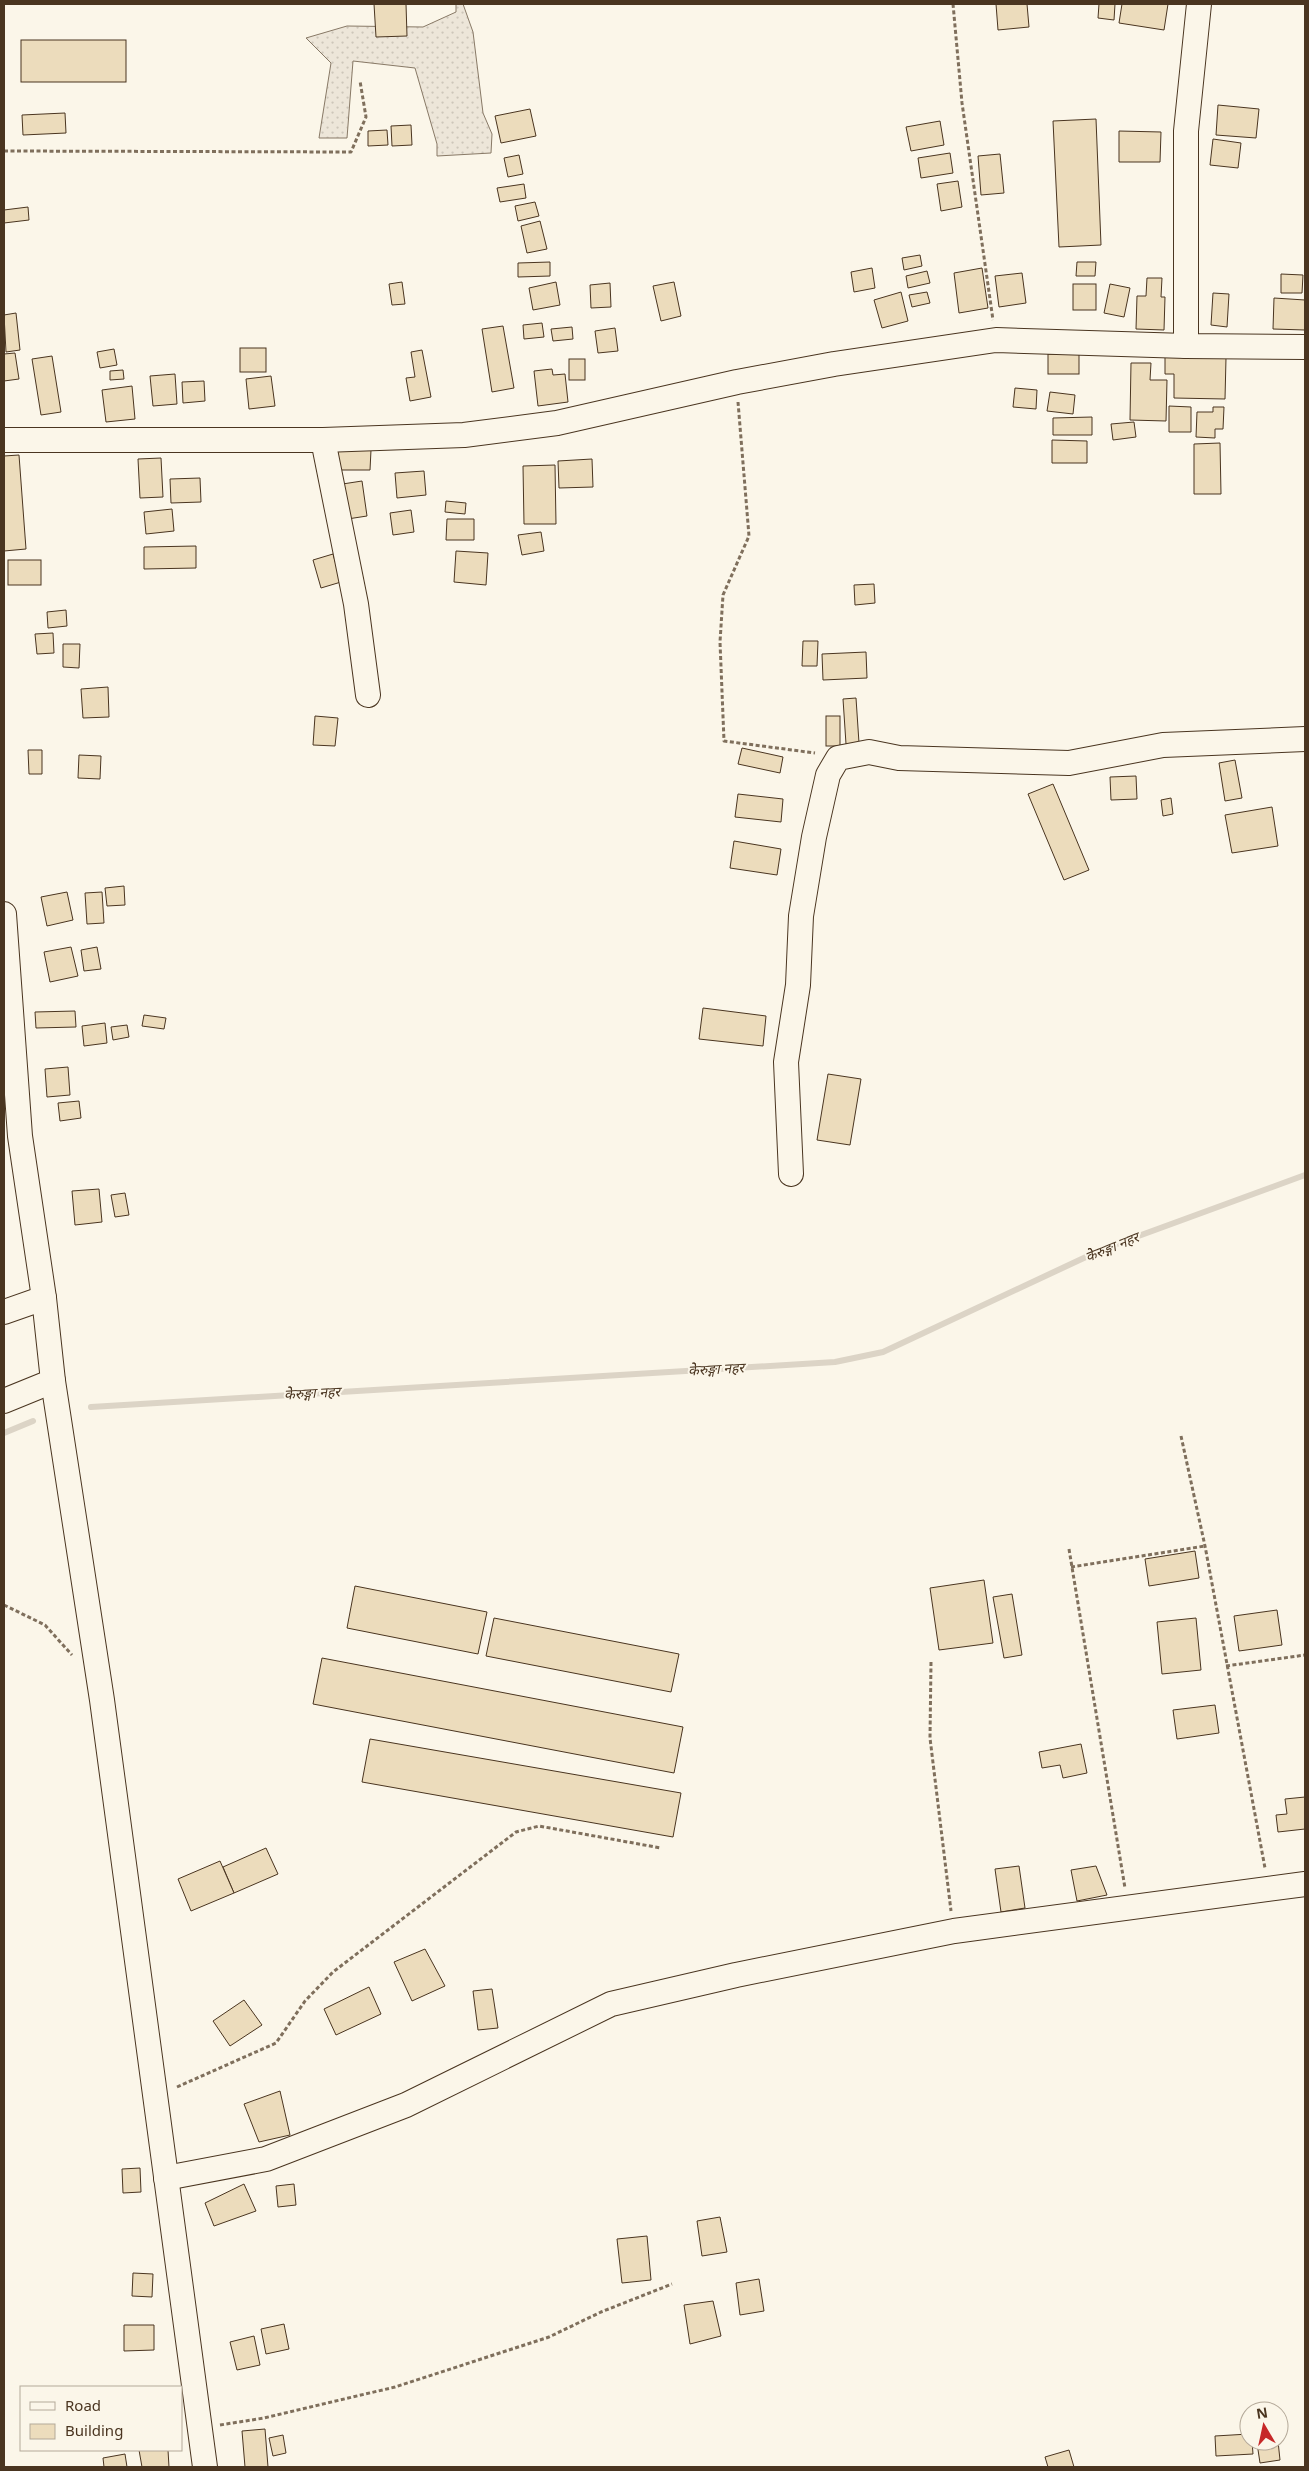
<svg xmlns="http://www.w3.org/2000/svg" width="1309" height="2471" viewBox="0 0 1309 2471" font-family="Georgia,'Noto Sans Devanagari',serif">
	<style>
		.grass { fill: url(#grass-dots); stroke: #887966 }
		.lines { fill: none; stroke-linecap: round; stroke-linejoin: round }
		.stream { stroke: #dcd4c6; stroke-width: 6 }
		.building { fill: #ecdcbc; stroke: #4a3520 }
		.minor-casing { stroke: #4a3520; stroke-width: 26 }
		.path { stroke: #7f6f5c; stroke-width: 3; stroke-dasharray: 4 2.5; stroke-linecap: butt }
		.minor { stroke: #fbf6e9; stroke-width: 24 }
		.labels { text-anchor: middle; stroke-width: 4; stroke-linejoin: round; paint-order: stroke }
		.water-label { font-size: 14px; font-style: italic; fill: #4a3520; stroke: #fbf6e9 }
	</style>
	<defs>
		<pattern id="grass-dots" width="8" height="8" patternUnits="userSpaceOnUse" patternTransform="scale(1.25)"><rect width="8" height="8" fill="#ede6d9"/><path d="M2 2h.1M6 6h.1" fill="none" stroke="#cdc6ba" stroke-width="1.8" stroke-linecap="round"/></pattern>
	</defs>
	<rect width="100%" height="100%" fill="#fbf6e9"/>
	<path class="grass" d="M456,4H463L473,32L483,113L492,134L491,153L437,156V144L415,68L353,61L347,138H319L331,63L306,38L347,26L423,27L456,12Z"/>
	<g class="lines">
		<g class="stream">
			<path d="M91,1407L835,1362L883,1352L1103,1249L1305,1175"/>
			<path d="M4,1433L33,1421"/>
		</g>
	</g>
	<g class="building">
		<path d="M374,4H406L407,36L376,37Z"/>
		<path d="M996,4H1027L1029,27L998,30Z"/>
		<path d="M1099,4H1115L1114,20L1098,18Z"/>
		<path d="M1122,4H1168L1164,30L1119,23Z"/>
		<rect x="21" y="40" width="105" height="42"/>
		<path d="M1218,105L1259,109L1256,138L1216,135Z"/>
		<path d="M530,109L536,136L501,143L495,116Z"/>
		<path d="M65,113L66,133L23,135L22,115Z"/>
		<path d="M1096,119L1101,245L1059,247L1053,121Z"/>
		<path d="M940,121L944,145L911,151L906,127Z"/>
		<path d="M411,125L412,145L392,146L391,126Z"/>
		<path d="M387,130L388,145L368,146V131Z"/>
		<path d="M1119,131L1161,132L1160,162H1119Z"/>
		<path d="M1213,139L1241,143L1238,168L1210,165Z"/>
		<path d="M950,153L953,173L921,178L918,158Z"/>
		<path d="M1000,154L1004,193L981,195L978,156Z"/>
		<path d="M519,155L523,174L508,177L504,158Z"/>
		<path d="M958,181L962,207L941,211L937,184Z"/>
		<path d="M524,184L526,198L500,202L497,188Z"/>
		<path d="M535,202L539,216L518,221L515,206Z"/>
		<path d="M28,207L29,220L4,223V210Z"/>
		<path d="M540,221L547,249L527,253L521,226Z"/>
		<path d="M920,255L922,266L904,270L902,258Z"/>
		<path d="M550,262V276L518,277V263Z"/>
		<path d="M1077,262H1096L1095,276H1076Z"/>
		<path d="M872,268L875,288L854,292L851,272Z"/>
		<path d="M982,268L988,308L959,313L954,273Z"/>
		<path d="M927,271L930,283L908,288L906,276Z"/>
		<path d="M1022,273L1026,303L999,307L995,276Z"/>
		<path d="M1281,274L1303,275L1302,293H1281Z"/>
		<path d="M1147,278H1162L1161,297H1165L1164,330L1136,329L1137,296H1146Z"/>
		<path d="M402,282L405,304L392,305L389,284Z"/>
		<path d="M556,282L560,305L533,310L529,288Z"/>
		<path d="M674,282L681,316L661,321L653,286Z"/>
		<path d="M610,283L611,307L591,308L590,285Z"/>
		<rect x="1073" y="284" width="23" height="26"/>
		<path d="M1110,284L1130,288L1124,317L1104,313Z"/>
		<path d="M901,292L908,321L882,328L874,300Z"/>
		<path d="M927,292L930,303L912,307L909,295Z"/>
		<path d="M1213,293L1229,294L1227,327L1211,325Z"/>
		<path d="M1274,298L1305,300V330L1273,329Z"/>
		<path d="M16,313L20,350L6,352L4,315Z"/>
		<path d="M542,323L544,337L524,339L523,325Z"/>
		<path d="M503,326L514,388L492,392L482,329Z"/>
		<path d="M572,327L573,339L553,341L551,329Z"/>
		<path d="M615,328L618,351L598,353L595,331Z"/>
		<rect x="240" y="348" width="26" height="24"/>
		<path d="M114,349L117,365L100,368L97,352Z"/>
		<path d="M422,350L431,397L410,401L406,378L415,377L411,352Z"/>
		<path d="M15,353L19,379L4,381V354Z"/>
		<rect x="1048" y="354" width="31" height="20"/>
		<path d="M52,356L61,412L41,415L32,359Z"/>
		<path d="M1165,357L1226,358L1225,399L1174,398V374H1165Z"/>
		<rect x="569" y="359" width="16" height="21"/>
		<path d="M1131,363H1151L1150,380H1167L1166,421L1130,420Z"/>
		<path d="M552,369L553,375L565,374L568,402L538,406L534,371Z"/>
		<path d="M123,370L124,379L110,380V371Z"/>
		<path d="M175,374L177,404L153,406L150,376Z"/>
		<path d="M271,376L275,406L249,409L246,379Z"/>
		<path d="M204,381L205,401L183,403L182,382Z"/>
		<path d="M132,386L135,419L106,422L102,390Z"/>
		<path d="M1015,388L1037,390L1036,409L1013,407Z"/>
		<path d="M1050,392L1075,395L1073,414L1047,411Z"/>
		<path d="M1169,406L1191,407V432H1169Z"/>
		<path d="M1213,407H1224L1223,429H1215V438L1196,437L1197,412H1213Z"/>
		<path d="M1092,417V435H1053V418Z"/>
		<path d="M1134,422L1136,437L1113,440L1111,424Z"/>
		<path d="M1052,440L1087,441V463H1052Z"/>
		<path d="M1220,443L1221,494H1194V444Z"/>
		<path d="M337,450H371L370,470H337Z"/>
		<path d="M19,455L26,549L4,551V456Z"/>
		<path d="M161,458L163,497L140,498L138,459Z"/>
		<path d="M592,459L593,487L559,488L558,461Z"/>
		<path d="M555,465L556,524H524L523,466Z"/>
		<path d="M424,471L426,495L397,498L395,473Z"/>
		<path d="M200,478L201,502L171,503L170,479Z"/>
		<path d="M362,481L367,516L341,520L336,485Z"/>
		<path d="M446,501L466,503L465,514L445,512Z"/>
		<path d="M172,509L174,531L146,534L144,512Z"/>
		<path d="M411,510L414,532L393,535L390,513Z"/>
		<path d="M447,519H474V540H446Z"/>
		<path d="M541,532L544,551L522,555L518,535Z"/>
		<path d="M196,546V568L144,569V547Z"/>
		<path d="M456,551L488,553L486,585L454,582Z"/>
		<path d="M333,554L341,582L321,588L313,560Z"/>
		<rect x="8" y="560" width="33" height="25"/>
		<path d="M874,584L875,603L855,605L854,585Z"/>
		<path d="M66,610L67,626L48,628L47,612Z"/>
		<path d="M53,633L54,653L37,654L35,634Z"/>
		<path d="M803,641H818L817,666H802Z"/>
		<path d="M63,644H80L79,668L63,667Z"/>
		<path d="M866,652L867,678L823,680L822,654Z"/>
		<path d="M108,687L109,717L83,718L81,689Z"/>
		<path d="M856,698L859,743L846,744L843,699Z"/>
		<path d="M315,716L338,718L335,746L313,745Z"/>
		<rect x="826" y="716" width="14" height="30"/>
		<path d="M742,748L783,757L780,773L738,764Z"/>
		<path d="M28,750H42V774H29Z"/>
		<path d="M79,755L101,756L100,779L78,778Z"/>
		<path d="M1235,760L1242,798L1225,801L1219,763Z"/>
		<path d="M1136,776L1137,799L1111,800L1110,777Z"/>
		<path d="M1053,784L1089,870L1064,880L1028,794Z"/>
		<path d="M738,794L783,799L781,822L735,817Z"/>
		<path d="M1171,798L1173,814L1163,816L1161,800Z"/>
		<path d="M1272,807L1278,846L1232,853L1225,815Z"/>
		<path d="M734,841L781,849L777,875L730,868Z"/>
		<path d="M124,886L125,905L107,906L105,888Z"/>
		<path d="M67,892L73,920L47,926L41,897Z"/>
		<path d="M102,892L104,923L87,924L85,893Z"/>
		<path d="M71,947L78,976L50,982L44,952Z"/>
		<path d="M97,947L101,969L84,971L81,950Z"/>
		<path d="M703,1008L766,1016L763,1046L699,1039Z"/>
		<path d="M75,1011L76,1027L36,1028L35,1012Z"/>
		<path d="M144,1015L166,1018L164,1029L142,1026Z"/>
		<path d="M105,1023L107,1043L84,1046L82,1026Z"/>
		<path d="M127,1025L129,1037L113,1040L111,1027Z"/>
		<path d="M68,1067L70,1095L47,1097L45,1069Z"/>
		<path d="M828,1074L861,1079L850,1145L817,1140Z"/>
		<path d="M79,1101L81,1118L60,1121L58,1103Z"/>
		<path d="M99,1189L102,1222L75,1225L72,1191Z"/>
		<path d="M125,1193L129,1215L115,1217L111,1195Z"/>
		<path d="M1195,1551L1199,1578L1149,1586L1145,1559Z"/>
		<path d="M984,1580L993,1643L939,1650L930,1588Z"/>
		<path d="M355,1586L487,1612L478,1654L347,1628Z"/>
		<path d="M1012,1594L1022,1655L1004,1658L993,1597Z"/>
		<path d="M1277,1610L1282,1645L1239,1651L1234,1616Z"/>
		<path d="M494,1618L679,1654L671,1692L486,1656Z"/>
		<path d="M1196,1618L1201,1670L1162,1674L1157,1622Z"/>
		<path d="M322,1658L683,1727L674,1773L313,1704Z"/>
		<path d="M1215,1705L1219,1733L1177,1739L1173,1710Z"/>
		<path d="M370,1739L681,1793L673,1837L362,1782Z"/>
		<path d="M1081,1744L1087,1773L1063,1778L1060,1765L1042,1768L1039,1752Z"/>
		<path d="M1305,1797V1829L1278,1832L1276,1815L1287,1814L1285,1799Z"/>
		<path d="M266,1848L278,1874L234,1893L223,1867Z"/>
		<path d="M220,1861L234,1893L191,1911L178,1879Z"/>
		<path d="M1019,1866L1025,1908L1001,1912L995,1869Z"/>
		<path d="M1096,1866L1107,1895L1077,1901L1071,1870Z"/>
		<path d="M425,1949L445,1986L412,2001L394,1962Z"/>
		<path d="M369,1987L381,2014L336,2035L324,2009Z"/>
		<path d="M492,1989L498,2028L478,2030L473,1991Z"/>
		<path d="M244,2000L262,2025L230,2046L213,2021Z"/>
		<path d="M280,2091L290,2135L259,2142L244,2104Z"/>
		<path d="M140,2168L141,2192L123,2193L122,2169Z"/>
		<path d="M244,2184L256,2211L214,2226L205,2203Z"/>
		<path d="M294,2184L296,2205L278,2207L276,2186Z"/>
		<path d="M720,2217L727,2252L702,2256L697,2221Z"/>
		<path d="M647,2236L651,2280L622,2283L617,2239Z"/>
		<path d="M133,2273L153,2274L152,2297L132,2296Z"/>
		<path d="M759,2279L764,2311L740,2315L736,2283Z"/>
		<path d="M713,2301L721,2336L690,2344L684,2305Z"/>
		<path d="M284,2324L289,2349L266,2354L261,2329Z"/>
		<path d="M124,2325H154V2350L124,2351Z"/>
		<path d="M254,2336L260,2365L237,2370L230,2342Z"/>
		<path d="M265,2429L268,2467H245L242,2431Z"/>
		<path d="M1249,2434V2441H1252L1253,2454L1216,2456L1215,2436Z"/>
		<path d="M283,2435L286,2453L273,2456L269,2438Z"/>
		<path d="M1278,2441L1280,2460L1260,2463L1257,2443Z"/>
		<path d="M139,2450H168L169,2467H142Z"/>
		<path d="M1069,2450L1074,2467H1048L1045,2457Z"/>
		<path d="M125,2454L127,2467H104L103,2458Z"/>
	</g>
	<g class="lines">
		<defs>
			<g id="minor">
				<path d="M1186,346V131L1199,4"/>
				<path d="M4,440H323L464,435L557,423L737,382L834,364L996,340L1186,346L1305,347"/>
				<path d="M323,440L356,604L368,695"/>
				<path d="M4,914L20,1136L44,1298L53,1381L102,1700L205,2467"/>
				<path d="M791,1174L786,1062L798,985L801,916L814,837L828,775L838,758L869,752L899,758L1069,763L1163,745L1305,739"/>
				<path d="M4,1312L44,1298"/>
				<path d="M4,1401L53,1381"/>
				<path d="M166,2178L266,2159L406,2105L611,2004L736,1975L954,1931L1305,1884"/>
			</g>
		</defs>
		<use href="#minor" class="minor-casing"/>
		<g class="path">
			<path d="M953,4L962,103L993,320"/>
			<path d="M4,151L351,152L366,117L360,81"/>
			<path d="M738,402L749,536L723,595L720,642L724,741L815,753"/>
			<path d="M1181,1436L1205,1546L1265,1868"/>
			<path d="M1069,1549L1125,1888"/>
			<path d="M1071,1567L1205,1546"/>
			<path d="M4,1605L45,1625L72,1655"/>
			<path d="M931,1662L930,1738L951,1911"/>
			<path d="M1226,1666L1305,1655"/>
			<path d="M177,2087L276,2043L305,2001L333,1972L516,1832L539,1826L661,1848"/>
			<path d="M220,2425L264,2418L395,2387L549,2337L601,2312L672,2284"/>
		</g>
		<use href="#minor" class="minor"/>
	</g>
	<g class="labels">
		<g class="water-label">
			<text transform="translate(1112 1247) rotate(-22)" y="5">केेरुङ्गा नहर</text>
			<text transform="translate(716 1369) rotate(-3)" y="5">केेरुङ्गा नहर</text>
			<text transform="translate(312 1393) rotate(-3)" y="5">केेरुङ्गा नहर</text>
		</g>
	</g>
	<rect width="1309" height="2471" fill="none" stroke="#4a3520" stroke-width="10"/>
	<rect x="20" y="2386" width="162" height="65" fill="#fbf6e9" stroke="#b4a999"/>
	<rect x="30" y="2402" width="25" height="8" fill="#fbf6e9" stroke="#b4a999"/>
	<text x="65" y="2411" font-size="15" fill="#4a3520">Road</text>
	<rect x="30" y="2424" width="25" height="15" fill="#ecdcbc" stroke="#b4a999"/>
	<text x="65" y="2436" font-size="15" fill="#4a3520">Building</text>
	<g transform="translate(1264 2426) rotate(351)"><circle r="24" fill="#fbf6e9" stroke="#b4a999"/>
	<path d="M0-4L9 19L0 12L-9 19Z" fill="#c62828"/>
	<text y="-8" font-size="14" font-weight="bold" text-anchor="middle" fill="#4a3520">N</text>
	</g>
</svg>
